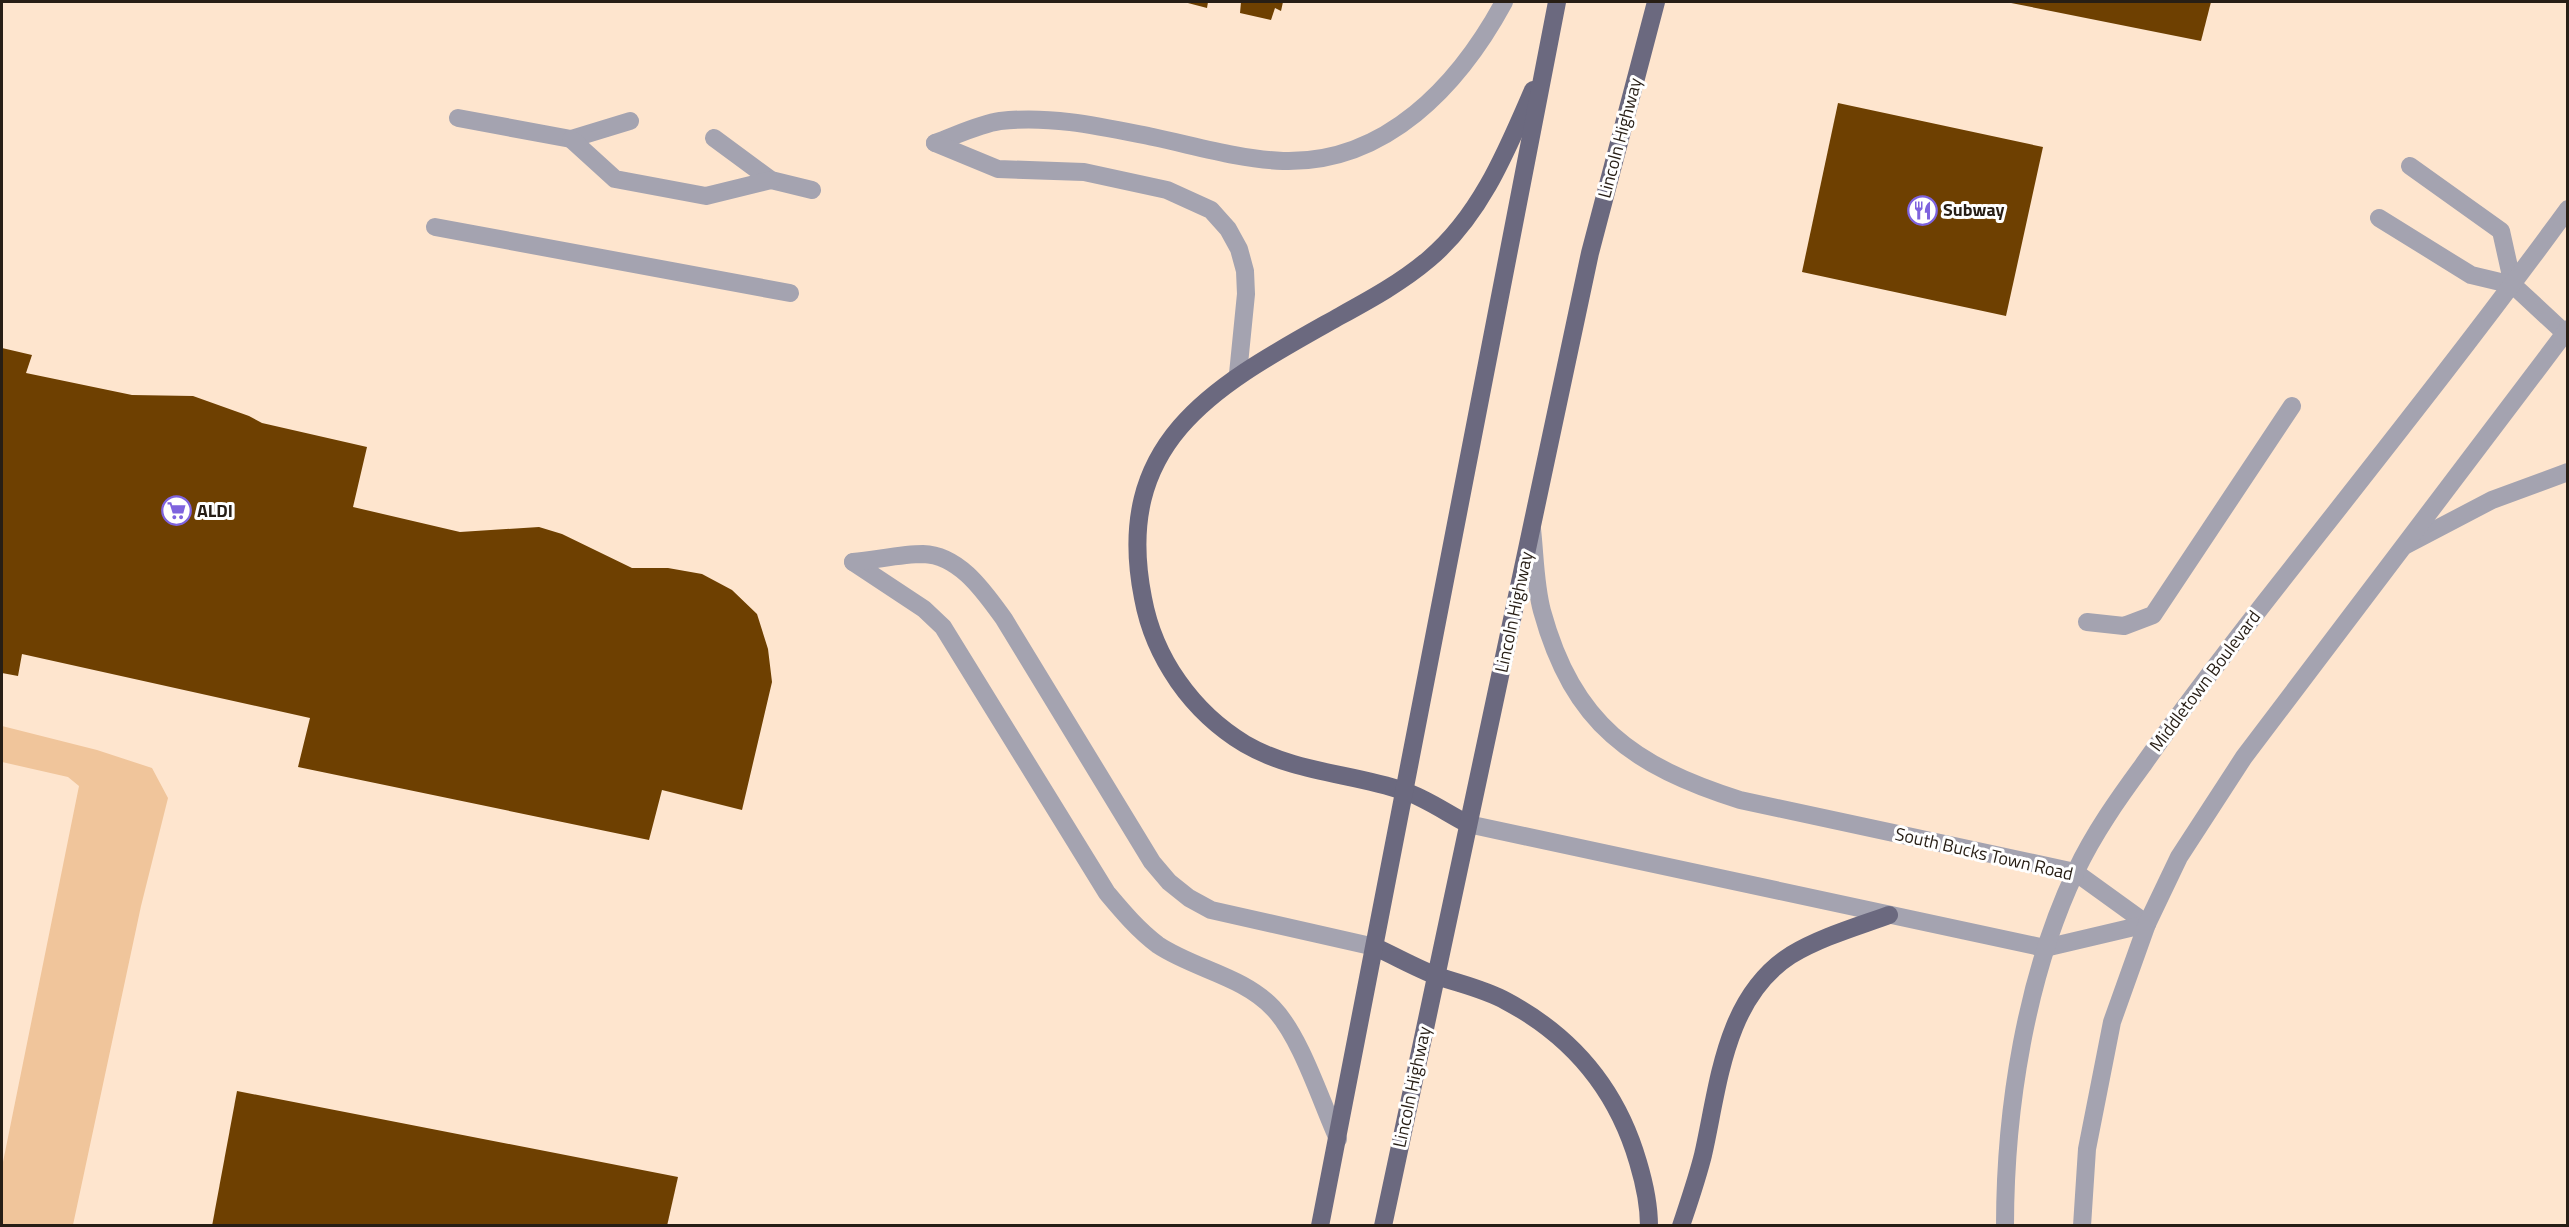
<svg xmlns="http://www.w3.org/2000/svg" width="2569" height="1227" viewBox="0 0 2569 1227" font-family="'Titillium Web',sans-serif">
	<style>
		.green { fill: #f0c59b }
		.building { fill: #6e4001 }
		.lines { fill: none; stroke-linecap: round; stroke-linejoin: round }
		.service { stroke: #a4a3b0; stroke-width: 18 }
		.minor { stroke: #a4a3b0; stroke-width: 18 }
		.primary { stroke: #6b697f; stroke-width: 18 }
		.labels { text-anchor: middle; stroke-width: 6; stroke-linejoin: round; paint-order: stroke }
		.street-label { font-size: 18px; fill: #271e15; stroke: #fff }
		.poi-label { font-size: 18px; font-weight: bold; fill: #271e15; stroke: #fff; text-anchor: start }
	</style>
	<rect width="100%" height="100%" fill="#fee5ce"/>
	<path class="green" d="M2,726L97,750L152,768L168,798L141,906L73,1225H2V1167L79,786L68,777L2,762Z"/>
	<g class="building">
		<path d="M1184,2H1208L1207,8Z"/>
		<path d="M1241,2H1283L1281,11L1275,8L1271,20L1240,13Z"/>
		<path d="M2006,2H2211L2201,41Z"/>
		<path d="M1838,103L2043,147L2006,316L1802,272Z"/>
		<path d="M2,348L32,355L26,373L132,395L193,396L249,416L262,423L367,447L353,507L460,532L539,527L562,534L632,568H668L702,574L732,590L757,614L768,649L772,682L742,810L662,790L649,840L298,767L310,718L22,654L18,676L2,673Z"/>
		<path d="M237,1091L678,1177L667,1226H212Z"/>
	</g>
	<g class="lines">
		<g class="service">
			<path d="M458,118L571,139L630,121"/>
			<path d="M714,138L771,180L812,190"/>
			<path d="M571,139L615,179L706,196L771,180"/>
			<path d="M935,143C955,136 979,124 1000,121C1052,115 1103,127 1153,137C1196,146 1239,159 1283,161C1386,164 1459,85 1504,2"/>
			<path d="M935,143L998,169L1084,172L1167,190L1211,210L1228,229L1239,249L1245,271L1246,294L1238,374"/>
			<path d="M2410,166L2501,231L2513,285"/>
			<path d="M2379,218L2471,275L2513,285L2568,336"/>
			<path d="M435,227L790,293"/>
			<path d="M2406,545L2492,500L2568,472"/>
			<path d="M853,562L924,609L943,627L1107,893C1123,912 1138,930 1158,945C1194,969 1243,976 1273,1008C1301,1037 1321,1102 1338,1139"/>
			<path d="M853,562C876,560 901,554 923,554C960,555 985,593 1004,619L1152,862L1169,882L1189,898L1211,910L1375,947"/>
			<path d="M2087,622L2124,626L2153,615L2292,406"/>
		</g>
		<g class="minor">
			<path d="M1532,529C1535,556 1535,585 1542,611C1573,724 1633,766 1740,800L2075,872L2147,924"/>
			<path d="M1468,824L2045,948L2147,924"/>
			<path d="M2005,1226C2005,1109 2026,976 2076,871C2094,833 2118,799 2143,765C2182,709 2223,656 2265,602C2367,472 2470,343 2568,209"/>
			<path d="M2082,1226L2087,1149L2112,1022L2147,924L2179,857L2244,757L2568,329"/>
		</g>
		<g class="primary">
			<path d="M1468,824C1448,814 1426,798 1404,791C1351,773 1295,773 1245,744C1192,712 1154,658 1143,598C1111,437 1221,383 1340,316C1371,299 1402,282 1429,259C1481,215 1507,150 1533,90"/>
			<path d="M1375,947C1395,956 1416,968 1437,976C1460,984 1484,989 1506,1001C1572,1036 1617,1090 1638,1162C1644,1182 1649,1205 1649,1226"/>
			<path d="M1320,1226L1557,2"/>
			<path d="M1383,1226L1590,253L1656,2"/>
			<path d="M1681,1226C1689,1202 1697,1179 1703,1155C1719,1085 1724,998 1791,955C1821,937 1856,927 1889,915"/>
		</g>
	</g>
	<defs>
		<symbol id="restaurant-ring" viewBox="-11 -11 22 22"><circle r="9.5" fill="#fff" stroke="#7e63de" stroke-width="1.5"/><path d="M-5-6h1v4h1v-4h1v4h1v-4h1v5L-1.5 .5V6h-2V.5L-5-1ZM5-6V6H3V1.5H1.5Q1.5-4 5-6Z" fill="#7e63de"/></symbol>
		<symbol id="supermarket-ring" viewBox="-11 -11 22 22"><circle r="9.5" fill="#fff" stroke="#7e63de" stroke-width="1.5"/><path d="M-6-5.5h2.5l.6 2H6L4.5 2H-2.5L-4.4-4H-6ZM-1.5 3.2a1.3 1.3 0 1 0 .1 0ZM3 3.2a1.3 1.3 0 1 0 .1 0Z" fill="#7e63de"/></symbol>
	</defs>
	<g fill-rule="evenodd">
		<use href="#restaurant-ring" x="1906" y="194" width="33" height="33"/>
		<use href="#supermarket-ring" x="160" y="494" width="33" height="33"/>
	</g>
	<g class="labels">
		<g class="street-label">
			<text transform="translate(1620 138) rotate(-75)" y="6">Lincoln Highway</text>
			<text transform="translate(1514 612) rotate(-78)" y="6">Lincoln Highway</text>
			<text transform="translate(2205 681) rotate(-53)" y="6">Middletown Boulevard</text>
			<text transform="translate(1984 854) rotate(13)" y="6">South Bucks Town Road</text>
			<text transform="translate(1412 1087) rotate(-78)" y="6">Lincoln Highway</text>
		</g>
		<g class="poi-label">
			<text x="1943" y="216">Subway</text>
			<text x="197" y="517">ALDI</text>
		</g>
	</g>
	<rect width="2569" height="1227" fill="none" stroke="#271e15" stroke-width="6"/>
</svg>
